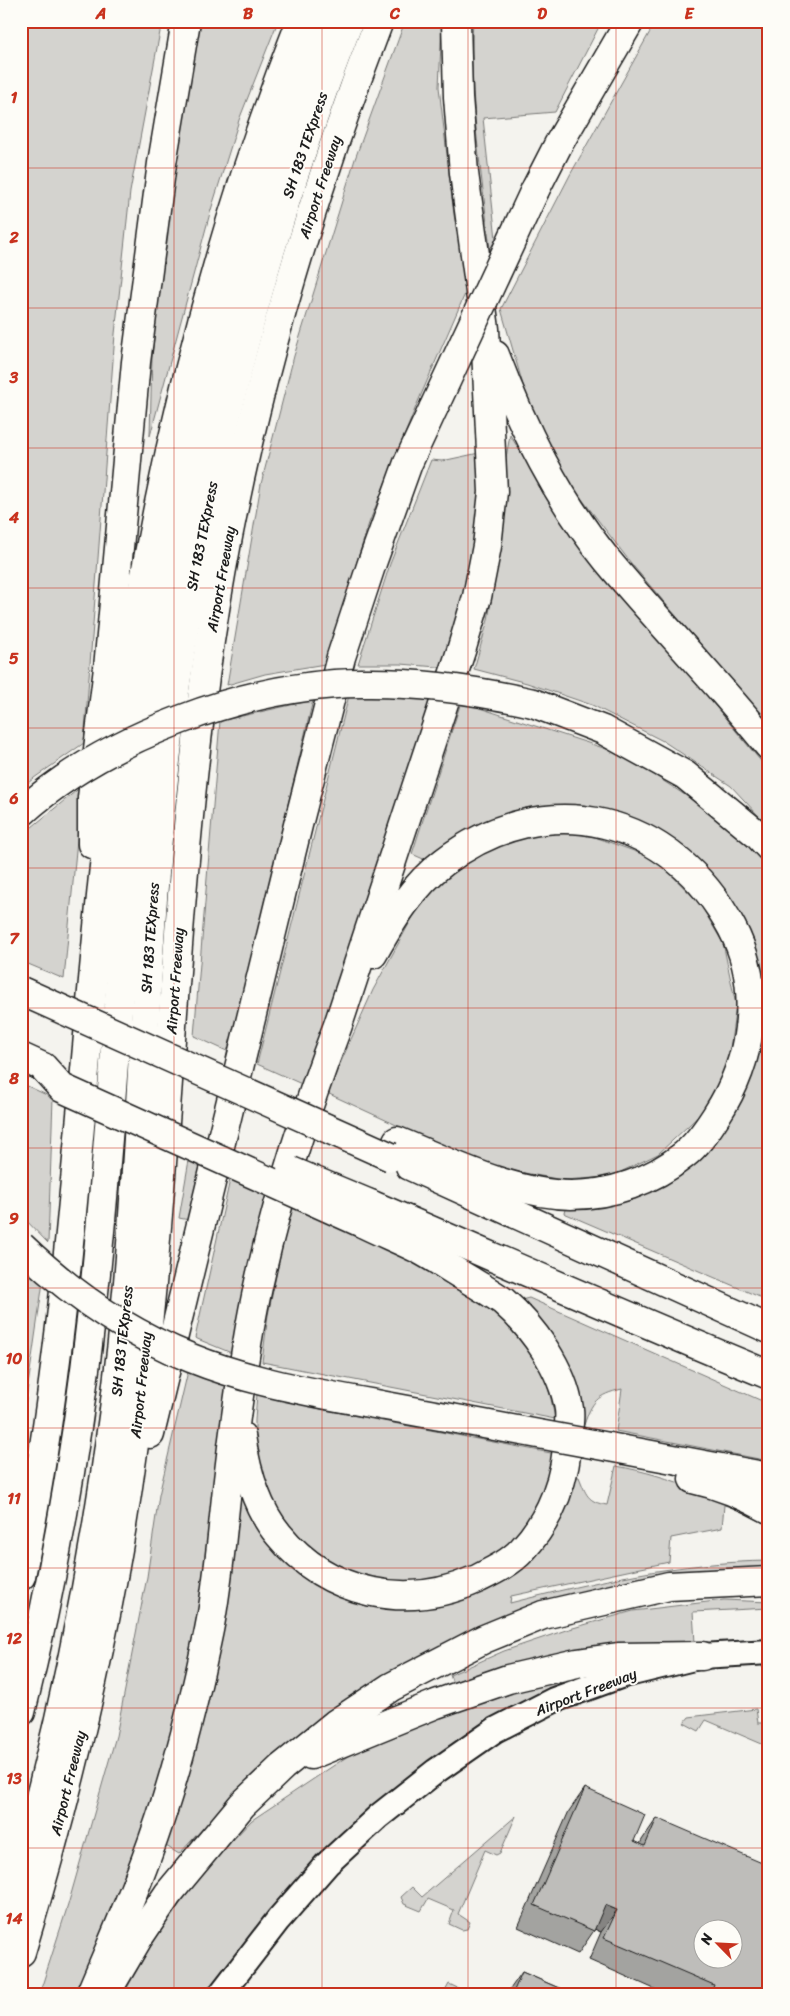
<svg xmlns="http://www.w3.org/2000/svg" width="790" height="2016" viewBox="0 0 790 2016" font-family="Sriracha,sans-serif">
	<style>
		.green { fill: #d4d3cf; stroke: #787876 }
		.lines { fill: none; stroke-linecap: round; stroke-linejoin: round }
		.secondary-casing { stroke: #1c1c1c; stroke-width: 28 }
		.motorway-casing { stroke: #1c1c1c; stroke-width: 31 }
		.secondary { stroke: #fdfcf7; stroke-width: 24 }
		.motorway { stroke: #fdfcf7; stroke-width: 28 }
		.motorway-bridge-casing { stroke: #1c1c1c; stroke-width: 31; stroke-linecap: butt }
		.motorway-bridge { stroke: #fdfcf7; stroke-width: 28 }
		.wall { fill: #a3a3a0; stroke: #1c1c1c }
		.shaded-wall { fill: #858482; stroke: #1c1c1c }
		.building { fill: #bebdba; stroke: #1c1c1c; fill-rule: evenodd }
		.grid { fill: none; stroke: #c8321e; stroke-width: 1; stroke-opacity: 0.55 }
		.labels { text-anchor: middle; stroke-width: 4; stroke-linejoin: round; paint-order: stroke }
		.street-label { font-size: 15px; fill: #1c1c1c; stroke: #fdfcf7 }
		.neatline { fill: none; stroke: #c8321e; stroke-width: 2 }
		.grid-label { font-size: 16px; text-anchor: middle; font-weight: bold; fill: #c8321e }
	</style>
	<rect width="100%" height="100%" fill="#f4f3ee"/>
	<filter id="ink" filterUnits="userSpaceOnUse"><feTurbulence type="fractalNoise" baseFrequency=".02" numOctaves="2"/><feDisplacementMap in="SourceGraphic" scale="10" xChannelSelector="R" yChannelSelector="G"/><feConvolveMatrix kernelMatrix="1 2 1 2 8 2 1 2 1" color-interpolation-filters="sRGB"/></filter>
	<g filter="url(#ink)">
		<g class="green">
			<path d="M21,21H162L130,192L115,334L84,743L34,778L21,789Z"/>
			<path d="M201,21H278L239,120L210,213L150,436L152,357L164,237L183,107Z"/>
			<path d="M405,21H442L439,87L454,215L468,287L417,404L369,523L325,664L265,674L227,685L261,484L294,356L355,159Z"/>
			<path d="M473,21H602L555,112L483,118L496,239L490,249C482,175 468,94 473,21Z"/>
			<path d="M656,21H769V724L634,567L575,490L539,426L523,385L501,309L570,175Z"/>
			<path d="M510,435L566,525L769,771V827L731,786L663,741L592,705L527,683L474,669L488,620L499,553L507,497L506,458Z"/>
			<path d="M479,453L486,487L449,668L401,664H358L390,564L431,460L442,461Z"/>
			<path d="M349,695L436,699L306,1086L257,1064Z"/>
			<path d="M313,700L229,1052L194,1036L220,721Z"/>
			<path d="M461,702L622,754L708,810L769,865V1301L564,1213L566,1206L616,1200L745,1086L735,908L720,884L682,846L650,825L601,811L529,810L479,825L430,862L412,854Z"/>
			<path d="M82,786L64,979L21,961V836Z"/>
			<path d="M553,830L595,837L656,859L700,904L723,943L736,1005L728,1064L703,1112L658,1154L610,1177L563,1180L502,1169L418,1135L327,1093L373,990L422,900L453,870L500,843Z"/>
			<path d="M21,1083L53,1098L48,1243L21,1215Z"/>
			<path d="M189,1160L201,1164L189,1220L179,1218Z"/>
			<path d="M231,1175L270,1193L234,1354L195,1338Z"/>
			<path d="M291,1204C366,1234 494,1287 535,1359C547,1378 551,1397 555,1419L262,1362L268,1315Z"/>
			<path d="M21,1262L43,1282L24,1413L21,1400Z"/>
			<path d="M529,1298L769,1404V1461L616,1431L622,1389C597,1395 592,1401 584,1425L577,1424L521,1300Z"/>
			<path d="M188,1371L228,1387L202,1617L164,1781L82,1995H39L68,1905L116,1736L147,1577L159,1495Z"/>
			<path d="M257,1394L325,1410L556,1454L535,1514L516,1537L497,1553L469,1570L444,1580L380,1582L351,1573L317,1556L277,1514L255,1454V1420Z"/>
			<path d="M616,1466C674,1476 717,1498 769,1523V1526L735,1508L724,1505L722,1528L671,1538L669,1562L511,1596L510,1603C597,1581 679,1562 769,1561V1574L495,1624L295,1741L248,1780L179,1854L166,1846L183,1789L241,1485L326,1586L486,1587L571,1477H579C586,1494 587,1502 607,1505Z"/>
			<path d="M724,1600L769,1602V1608L693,1612L695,1643L454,1687L450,1675L504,1651L566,1630L633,1611Z"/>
			<path d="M556,1680L560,1685L400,1785L228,1964L205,1995H123L158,1933L210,1864L252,1820L360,1748L456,1706Z"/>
			<path d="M756,1709L758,1723H769V1747L706,1720L699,1731L684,1723L689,1717Z"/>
			<path d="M516,1816L500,1853L496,1855L485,1850L458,1914L470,1922L467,1929L462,1930L449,1924L454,1910L428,1899L421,1911L404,1904L401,1897L412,1887L422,1897Z"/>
			<path d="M449,1984L462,1990L461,1995H443Z"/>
		</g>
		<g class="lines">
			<defs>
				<path id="secondary" d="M220,1995L278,1920L327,1864L379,1816L436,1771L495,1730L554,1700L620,1676L702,1656L769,1652"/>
				<g id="motorway">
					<path d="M535,190L558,145L630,21"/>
					<path d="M495,355C523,429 557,498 607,560C659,623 717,681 769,746"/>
					<path d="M533,703L603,730L685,775L758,835L769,847"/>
					<path d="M92,844V798L108,668L136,362L162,163L186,21"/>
					<path d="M373,954C392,920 413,885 444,862C546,784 673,816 732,928C764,989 752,1061 716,1116C707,1130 697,1145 684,1155C652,1181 611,1195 571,1195C512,1194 451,1163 397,1141"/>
					<path d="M21,1057L43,1067"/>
					<path d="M410,1166L769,1329"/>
					<path d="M370,1204C503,1261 635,1320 769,1375"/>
					<path d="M150,1434L298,825L341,657L372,563L408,463L434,407"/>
					<path d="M241,1436C246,1470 256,1508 279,1535C328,1595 407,1611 477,1579C493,1571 510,1563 522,1550C552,1518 567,1476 568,1433C569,1425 570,1416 569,1409C563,1369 532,1326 503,1301C492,1293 479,1286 468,1279C451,1269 435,1258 418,1249C400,1240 380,1232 362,1223"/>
					<path d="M609,1447L769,1477"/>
					<path d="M693,1479C721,1485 744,1495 769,1509"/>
					<path d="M21,1576C75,1313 81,1044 114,777C146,520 205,263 301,21"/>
					<path d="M21,1712C54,1580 77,1446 92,1311C116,1096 122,879 152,664C184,444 245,228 325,21"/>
					<path d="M311,1755L436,1704L508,1679L577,1663L618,1657L702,1656"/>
					<path d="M21,1868C75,1676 110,1480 128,1282C143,1103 146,923 168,744C198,497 259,253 349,21"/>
					<path d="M21,1952C70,1791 109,1626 132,1459C170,1188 170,912 210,641C242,429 302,221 379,21"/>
					<path d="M106,1993L139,1937L168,1894L242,1805L282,1767L335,1724L391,1687L484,1639L543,1615L669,1586L769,1581"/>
					<path d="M90,1995C109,1950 129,1905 146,1859C174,1785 193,1708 209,1630C219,1581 222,1530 228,1480C233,1437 239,1393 246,1350C264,1238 298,1130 338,1025L461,651L477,597L487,546L493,492L485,329L464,173L458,97L456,21"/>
				</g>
			</defs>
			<use href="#secondary" class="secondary-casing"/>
			<use href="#motorway" class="motorway-casing"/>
			<use href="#secondary" class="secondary"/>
			<use href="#motorway" class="motorway"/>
			<defs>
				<g id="motorway-bridge">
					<path d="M434,407L535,190"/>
					<path d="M21,813C105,737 248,684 361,683C420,682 476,690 533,703"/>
					<path d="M21,991L391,1157"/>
					<path d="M43,1067L62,1088L362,1223"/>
					<path d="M291,1171L370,1204"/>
					<path d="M21,1246C69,1292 128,1333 191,1358C253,1383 320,1394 386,1406C460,1420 535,1433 609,1447"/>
				</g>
			</defs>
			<use href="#motorway-bridge" class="motorway-bridge-casing"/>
			<use href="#motorway-bridge" class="motorway-bridge"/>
		</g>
		<g class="wall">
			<path d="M585,1788L634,1841L640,1844L642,1840L657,1818L769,1995H668L589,1960L601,1932L595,1929L578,1954L518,1927L569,1811Z"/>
			<path d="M522,1972L575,1995H506Z"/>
		</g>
		<path class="shaded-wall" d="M605,1905L617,1910L601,1932L590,1927Z"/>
		<g class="building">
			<path d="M585,1788L645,1815L634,1841L645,1846L657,1818L769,1866V1995H710L714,1985L604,1938L617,1910L605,1905L594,1931L534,1905ZM702,1928H732V1958H702Z"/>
			<path d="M522,1972L575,1995H512Z"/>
		</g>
	</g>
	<path class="grid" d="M174,21V1995M322,21V1995M468,21V1995M616,21V1995M21,168H769M21,308H769M21,448H769M21,588H769M21,728H769M21,868H769M21,1008H769M21,1148H769M21,1288H769M21,1428H769M21,1568H769M21,1708H769M21,1848H769"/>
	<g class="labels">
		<g class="street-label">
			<text transform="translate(305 145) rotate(-71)" y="5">SH 183 TEXpress</text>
			<text transform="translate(320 187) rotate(-72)" y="5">Airport Freeway</text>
			<text transform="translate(202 536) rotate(-79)" y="5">SH 183 TEXpress</text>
			<text transform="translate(221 579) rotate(-80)" y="5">Airport Freeway</text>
			<text transform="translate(150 938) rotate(-86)" y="5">SH 183 TEXpress</text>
			<text transform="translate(175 981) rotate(-86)" y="5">Airport Freeway</text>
			<text transform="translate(122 1341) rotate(-84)" y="5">SH 183 TEXpress</text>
			<text transform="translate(141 1385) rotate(-84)" y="5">Airport Freeway</text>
			<text transform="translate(586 1692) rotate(-21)" y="5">Airport Freeway</text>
			<text transform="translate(68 1783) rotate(-76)" y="5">Airport Freeway</text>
		</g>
	</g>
	<rect width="790" height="2016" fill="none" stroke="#fdfcf7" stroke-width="55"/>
	<g transform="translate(718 1944) rotate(294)"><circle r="24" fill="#fdfcf7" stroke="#a3a29f"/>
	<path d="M0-4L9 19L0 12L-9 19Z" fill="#c8321e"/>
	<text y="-8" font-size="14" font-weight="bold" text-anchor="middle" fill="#1c1c1c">N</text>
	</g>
	<rect x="28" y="28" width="734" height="1960" class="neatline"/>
	<g class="grid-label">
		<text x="101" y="19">A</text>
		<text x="248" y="19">B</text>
		<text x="395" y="19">C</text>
		<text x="542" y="19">D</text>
		<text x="689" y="19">E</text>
		<text x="14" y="103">1</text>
		<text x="14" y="243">2</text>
		<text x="14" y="383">3</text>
		<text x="14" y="523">4</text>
		<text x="14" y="664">5</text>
		<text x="14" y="804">6</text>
		<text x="14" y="944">7</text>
		<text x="14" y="1084">8</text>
		<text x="14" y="1224">9</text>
		<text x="14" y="1364">10</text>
		<text x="14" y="1504">11</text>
		<text x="14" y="1644">12</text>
		<text x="14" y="1784">13</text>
		<text x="14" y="1924">14</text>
	</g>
</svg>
